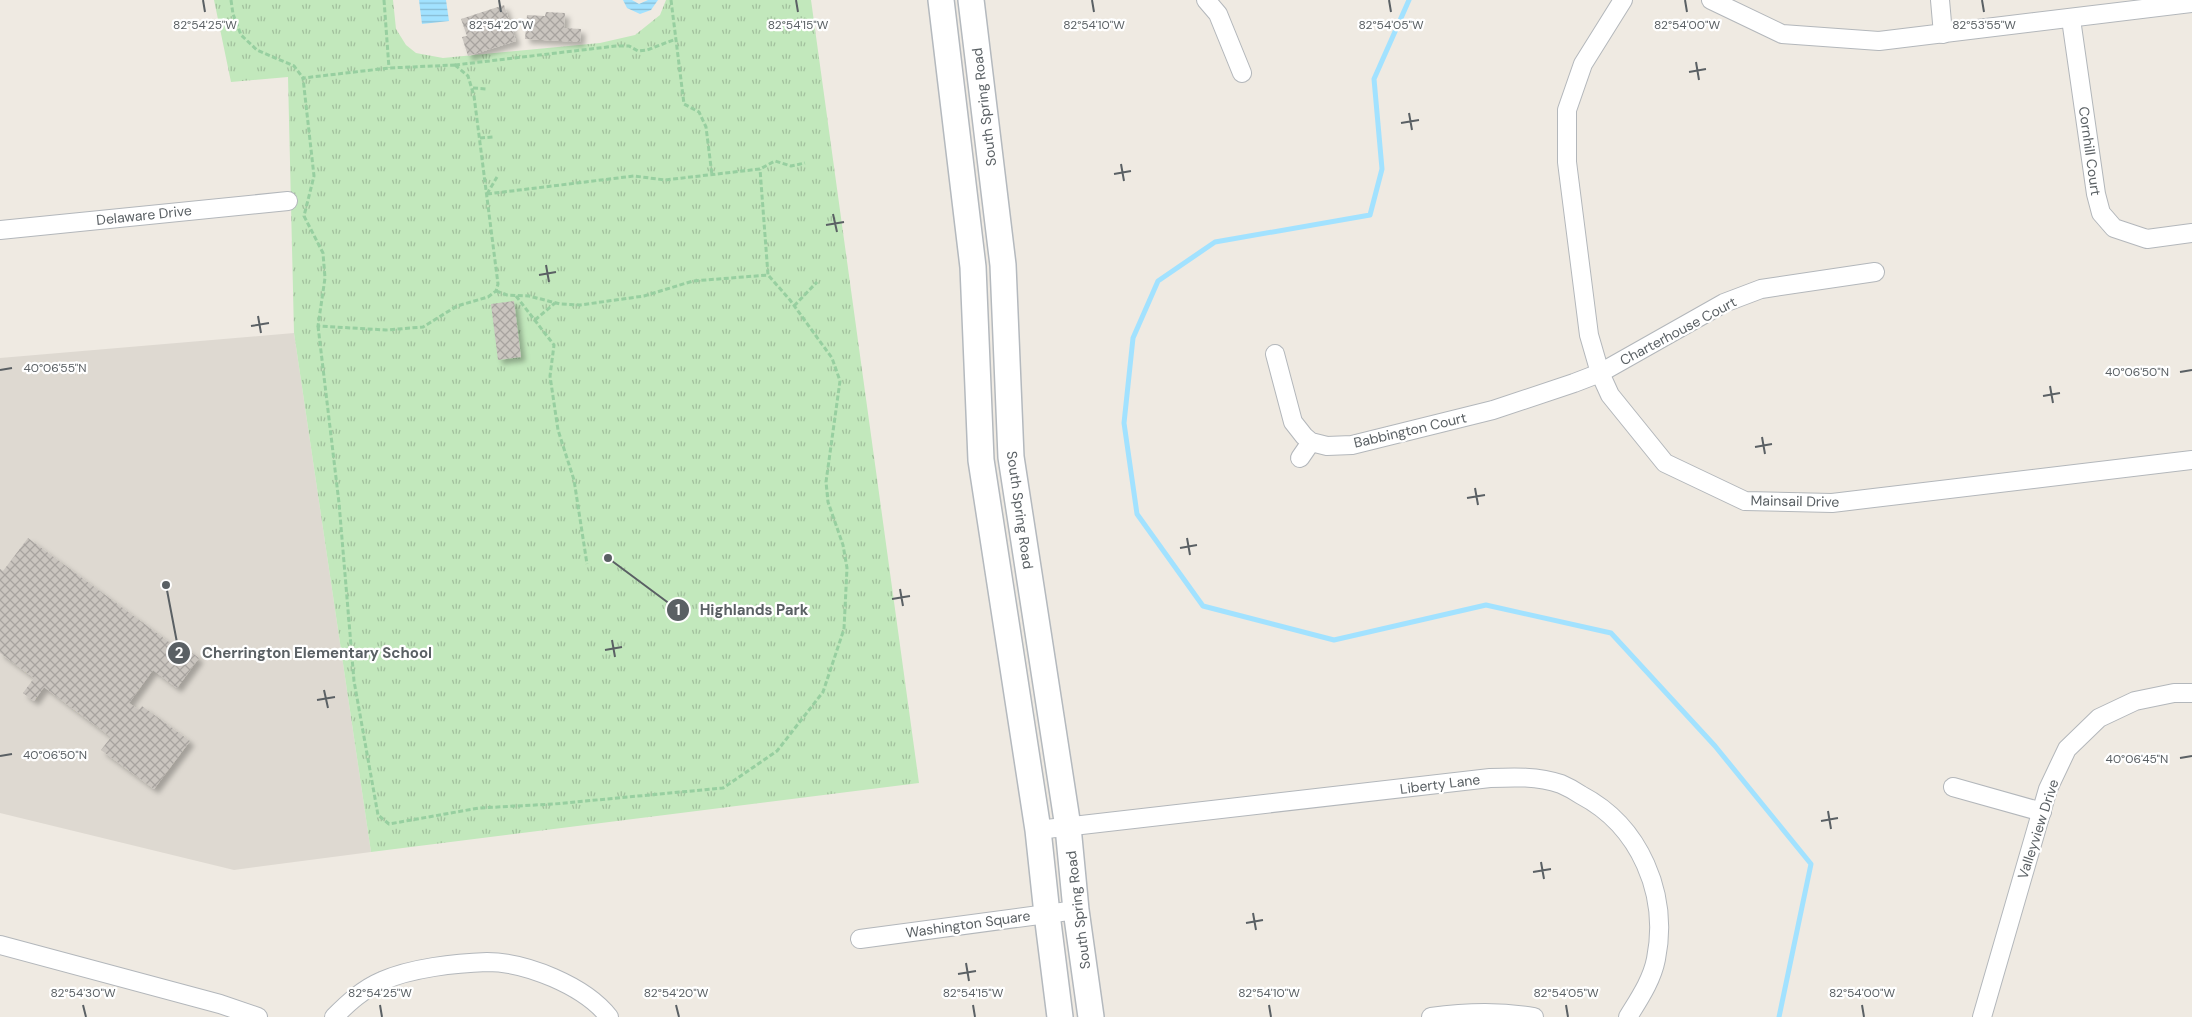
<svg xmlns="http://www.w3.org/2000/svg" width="2192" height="1017" viewBox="0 0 2192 1017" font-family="'DM Sans',sans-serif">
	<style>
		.education { fill: #ded9d1 }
		.park { fill: url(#park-tufts) }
		.water { fill: url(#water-rules) }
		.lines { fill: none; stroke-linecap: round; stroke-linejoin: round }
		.stream { stroke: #a2e2ff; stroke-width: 5 }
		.building { fill: url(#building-cross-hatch); filter: url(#shadow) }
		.street-casing { stroke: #b3b7bb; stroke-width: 20 }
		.secondary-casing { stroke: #b4b9be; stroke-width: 28 }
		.path { stroke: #97cfa0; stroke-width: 3; stroke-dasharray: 5 2.5; stroke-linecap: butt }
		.street { stroke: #fff; stroke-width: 18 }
		.secondary { stroke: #fff; stroke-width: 25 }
		.ticks { fill: none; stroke: #5a6064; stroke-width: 2 }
		.labels { text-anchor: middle; stroke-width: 4.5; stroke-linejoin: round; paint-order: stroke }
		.street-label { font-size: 14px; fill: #5a6064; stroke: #fff }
		.ticks-label { font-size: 12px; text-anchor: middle; fill: #5a6064; stroke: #fff; stroke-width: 4.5; stroke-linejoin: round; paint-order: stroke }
		.leader { fill: none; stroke: #5a6064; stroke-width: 2 }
		.callout-dot { fill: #5a6064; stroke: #fff; stroke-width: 2 }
		.mark-label { font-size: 15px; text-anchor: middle; font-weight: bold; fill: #fff }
		.callout-label { font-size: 15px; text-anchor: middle; font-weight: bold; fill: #5a6064; stroke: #fff; stroke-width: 4.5; stroke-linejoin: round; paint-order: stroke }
	</style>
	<defs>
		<pattern id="park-tufts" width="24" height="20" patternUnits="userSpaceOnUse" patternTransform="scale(1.25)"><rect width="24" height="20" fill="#c2e8bc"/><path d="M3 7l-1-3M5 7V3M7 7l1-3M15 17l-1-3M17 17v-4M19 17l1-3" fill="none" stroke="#a1bf9c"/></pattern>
		<pattern id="water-rules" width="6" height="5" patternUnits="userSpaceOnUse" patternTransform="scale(1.25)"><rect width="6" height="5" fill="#a2e2ff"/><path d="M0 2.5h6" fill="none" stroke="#87bbd2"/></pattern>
		<pattern id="building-cross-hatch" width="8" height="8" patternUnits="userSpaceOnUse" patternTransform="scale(1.25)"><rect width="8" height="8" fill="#cac5bf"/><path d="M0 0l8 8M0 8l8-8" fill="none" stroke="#a7a39f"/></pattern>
		<filter id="shadow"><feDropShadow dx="4.5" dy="4.5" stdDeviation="2.5" flood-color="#0004"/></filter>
	</defs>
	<rect width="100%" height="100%" fill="#efeae2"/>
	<path class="education" d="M294,333L371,852L234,870L0,813V358Z"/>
	<path class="park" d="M214,0H393L396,29L406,45L416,53L443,58L600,43L635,35L660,15L666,0H811L919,783L371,852L294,333L288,77L231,82Z"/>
	<g class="water">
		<path d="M419,0H446L449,21L422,24Z"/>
		<path d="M623,0H632L639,4L648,0H658L651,10L640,14L627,8Z"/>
	</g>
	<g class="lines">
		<path class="stream" d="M1409,0L1374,79L1382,169L1370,215L1215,242L1158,281L1133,338L1124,423L1137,514L1203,606L1334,640L1486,605L1611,633L1715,746L1811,864L1779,1017"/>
	</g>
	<g class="building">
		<path d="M504,5L516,41L468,56L462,37L467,36L461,19Z"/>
		<path d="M546,12L565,13L564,28L581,29L580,42L525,39L527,15L545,16Z"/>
		<path d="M514,301L521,357L498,360L491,304Z"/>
		<path d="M28,538L173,645L176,641L199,658L177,688L153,670L129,703L139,710L142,706L190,741L154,789L101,750L111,737L44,687L34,701L23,693L34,678L0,653V569L3,571Z"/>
	</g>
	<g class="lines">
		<defs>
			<g id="street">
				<path d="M1206,0L1218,14L1242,73"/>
				<path d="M1623,0L1583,64L1567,110V162L1589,335L1600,373L1610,395L1665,463L1745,501L1832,503L2192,460"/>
				<path d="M1711,0L1782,34L1879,41L2192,3"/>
				<path d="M1940,0L1943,34"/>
				<path d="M2071,19L2096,194L2101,213L2114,228L2147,239L2192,233"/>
				<path d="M0,230L288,201"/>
				<path d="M1275,354L1293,422L1304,436L1311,442L1327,446L1352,445L1493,410L1574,383L1600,373L1724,303L1761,289L1875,272"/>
				<path d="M1300,458L1311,442"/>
				<path d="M1953,787L2042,812"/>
				<path d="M1038,830L1490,778C1513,777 1538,776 1561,784C1568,787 1575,791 1581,795C1640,826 1669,894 1656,959C1652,980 1639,999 1628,1017"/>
				<path d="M860,939L1076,910"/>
				<path d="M0,945L220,1004L258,1017"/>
				<path d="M334,1017C348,1003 363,989 382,981C411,968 456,963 487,962C526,962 585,986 609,1017"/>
				<path d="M1431,1017C1467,1012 1499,1011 1534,1017"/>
				<path d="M1982,1017L2048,789L2067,749L2099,718L2135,701L2174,693H2192"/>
			</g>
			<g id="secondary">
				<path d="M941,0L973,267L981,460L1038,830L1047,914L1060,1017"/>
				<path d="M971,0L1003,265L1011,457L1068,827L1076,910L1091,1017"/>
			</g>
		</defs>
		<use href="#street" class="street-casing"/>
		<use href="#secondary" class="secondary-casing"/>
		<g class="path">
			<path d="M231,0L233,14L241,35L257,50L294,66L303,78"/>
			<path d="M384,0L389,68"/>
			<path d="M671,0L684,104L699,112L706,127L712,175"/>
			<path d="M455,65L468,76L474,96L498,284L496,291L488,297L457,306L423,327L386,330L318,326L325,278L323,253L304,216L314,176L303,78L389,68Z"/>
			<path d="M455,65L616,46H629L638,51L647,50L676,39"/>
			<path d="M473,88L487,89"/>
			<path d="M480,138L493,137"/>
			<path d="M487,194L634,176L665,180L760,169L775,161L791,166L805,163"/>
			<path d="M487,194L497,177"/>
			<path d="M496,291L507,295L529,296L560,304L580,305L644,296L693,281L768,275L760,169"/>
			<path d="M516,296L554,345L550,376L558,430L574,480L587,564"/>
			<path d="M794,306L817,282"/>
			<path d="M535,320L555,303"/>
			<path d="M318,326L339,503L354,681L378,815L389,824L479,808L554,804L723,788L777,751L823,692L844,629L847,568L843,545L828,502L826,482L840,381L832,358L790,300L768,275"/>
		</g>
		<use href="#street" class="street"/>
		<use href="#secondary" class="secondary"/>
	</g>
	<path class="ticks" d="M203,0L205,12M499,0L501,12M796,0L798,12M1092,0L1094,12M1389,0L1391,12M1685,0L1687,12M1982,0L1984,12M1696,62L1699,80M1689,72L1706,69M1409,113L1412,130M1401,123L1419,120M1121,164L1124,181M1114,174L1131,171M833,214L837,232M826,225L844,222M546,265L549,282M539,275L556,272M258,316L261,333M251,326L269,323M0,370L12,368M2180,372L2192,370M2050,386L2053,403M2043,396L2060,393M1762,437L1765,454M1755,447L1772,444M1475,488L1478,505M1467,498L1485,495M1187,538L1190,555M1180,548L1197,545M900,589L903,606M892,599L910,596M612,640L615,657M605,650L622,647M324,690L328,708M317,700L335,697M0,756L12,754M2180,758L2192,756M1828,811L1831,829M1821,821L1838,818M1541,862L1544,879M1533,872L1551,869M1253,913L1256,930M1246,923L1263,920M966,963L969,981M958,974L976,971M83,1005L86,1017M380,1005L382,1017M676,1005L679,1017M973,1005L975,1017M1269,1005L1271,1017M1566,1005L1568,1017M1862,1005L1864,1017"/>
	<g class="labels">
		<g class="street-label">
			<text transform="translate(984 107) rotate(-97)" y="5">South Spring Road</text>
			<text transform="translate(2090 151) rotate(82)" y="5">Cornhill Court</text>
			<text transform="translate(144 215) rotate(-6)" y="5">Delaware Drive</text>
			<text transform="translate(1678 331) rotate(-28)" y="5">Charterhouse Court</text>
			<text transform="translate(1410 430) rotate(-13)" y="5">Babbington Court</text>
			<text transform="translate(1795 501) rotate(1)" y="5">Mainsail Drive</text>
			<text transform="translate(1020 510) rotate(82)" y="5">South Spring Road</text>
			<text transform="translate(1440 784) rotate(-7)" y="5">Liberty Lane</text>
			<text transform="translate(2038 829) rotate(-72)" y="5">Valleyview Drive</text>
			<text transform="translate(1078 910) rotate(-97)" y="5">South Spring Road</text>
			<text transform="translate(968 924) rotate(-8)" y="5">Washington Square</text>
		</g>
	</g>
	<g class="ticks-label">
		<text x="205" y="29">82°54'25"W</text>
		<text x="501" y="29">82°54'20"W</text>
		<text x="798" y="29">82°54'15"W</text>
		<text x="1094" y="29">82°54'10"W</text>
		<text x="1391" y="29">82°54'05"W</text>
		<text x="1687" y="29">82°54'00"W</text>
		<text x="1984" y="29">82°53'55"W</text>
		<text x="55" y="372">40°06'55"N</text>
		<text x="2137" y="376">40°06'50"N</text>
		<text x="55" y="759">40°06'50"N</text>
		<text x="2137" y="763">40°06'45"N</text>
		<text x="83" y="997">82°54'30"W</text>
		<text x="380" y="997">82°54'25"W</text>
		<text x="676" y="997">82°54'20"W</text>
		<text x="973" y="997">82°54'15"W</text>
		<text x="1269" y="997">82°54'10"W</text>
		<text x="1566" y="997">82°54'05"W</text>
		<text x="1862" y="997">82°54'00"W</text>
	</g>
	<path class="leader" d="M608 558L678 610M166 585L179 653"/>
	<g class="callout-dot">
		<circle cx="608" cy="558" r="5"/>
		<circle cx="166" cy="585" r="5"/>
		<circle cx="678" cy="610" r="12"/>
		<circle cx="179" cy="653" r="12"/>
	</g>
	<g class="mark-label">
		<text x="678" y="615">1</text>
		<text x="179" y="658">2</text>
	</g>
	<g class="callout-label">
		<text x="754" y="615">Highlands Park</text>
		<text x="317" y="658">Cherrington Elementary School</text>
	</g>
</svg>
